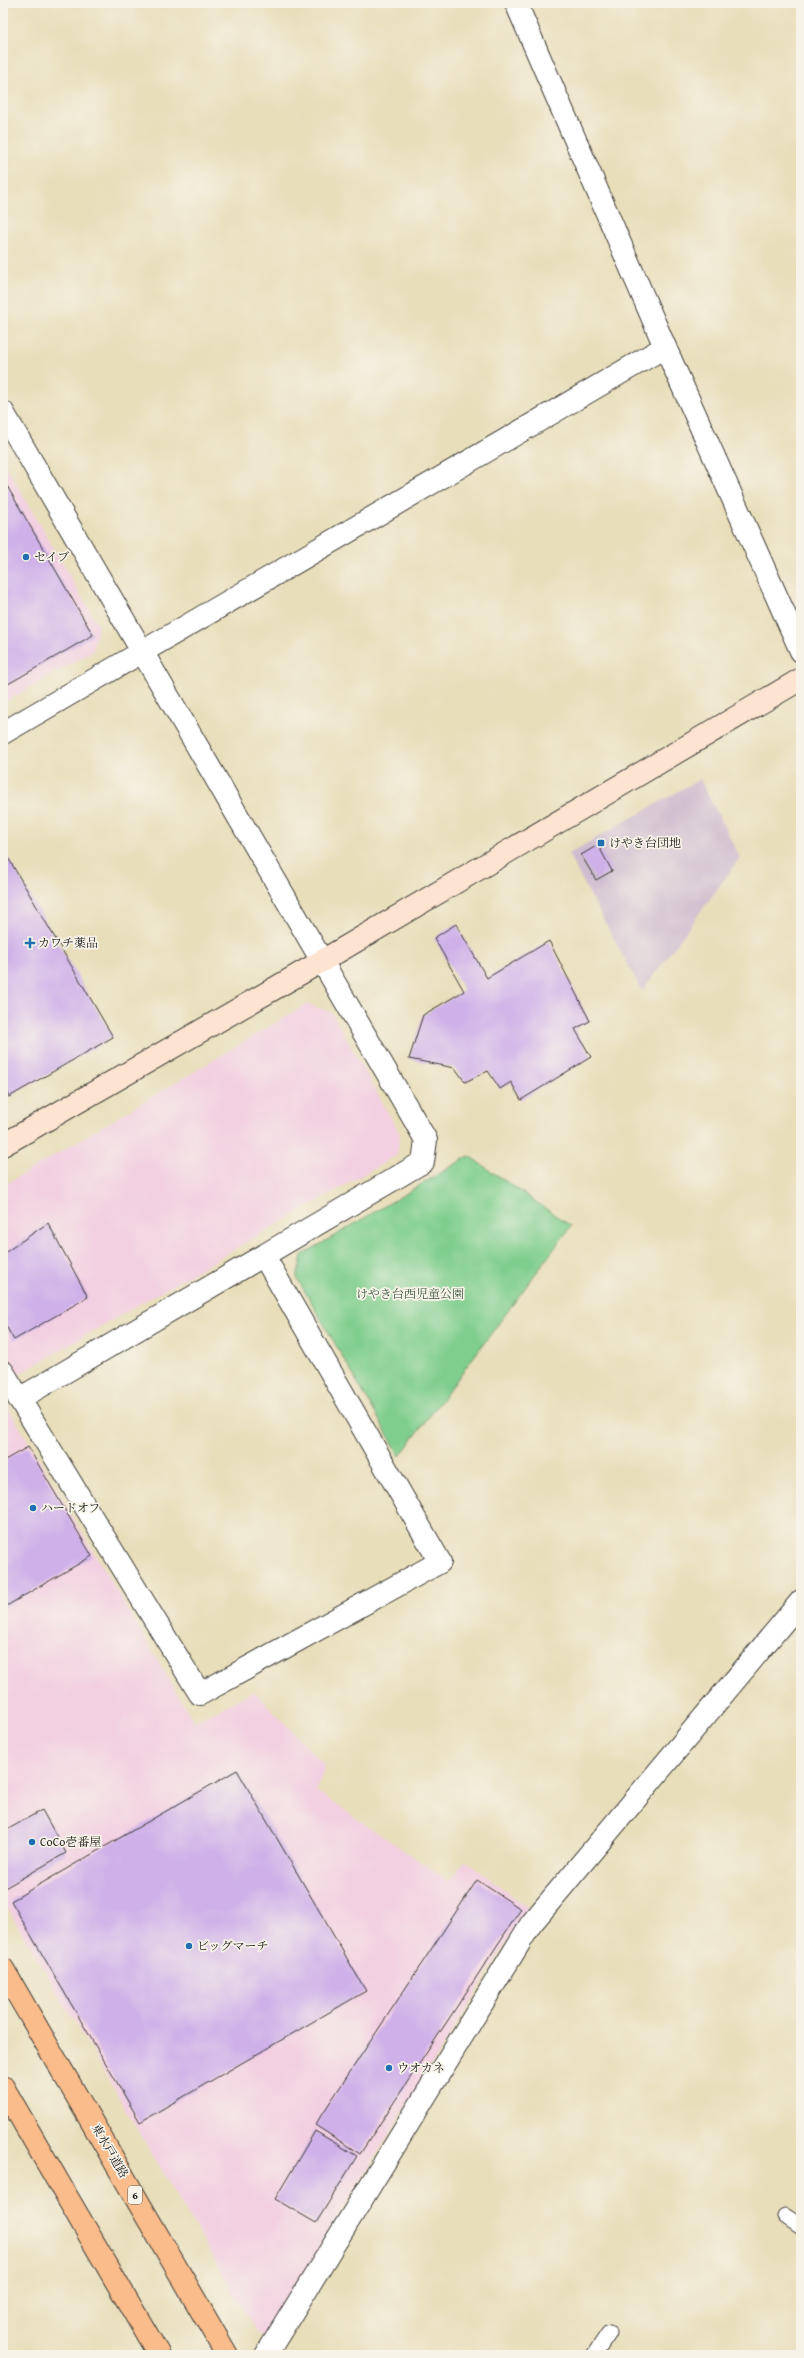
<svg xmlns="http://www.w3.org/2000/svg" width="804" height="2358" viewBox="0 0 804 2358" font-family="'Gentium Book Plus','Noto Serif JP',serif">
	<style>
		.built { fill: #f2cfe1 }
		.industrial { fill: #cfbdcf }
		.green { fill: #7fce8d; stroke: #4e7554 }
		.building { fill: #cfb0e9 }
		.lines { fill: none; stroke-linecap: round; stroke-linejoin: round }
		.lane-casing { stroke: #3b3934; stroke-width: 17 }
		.street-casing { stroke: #3b3934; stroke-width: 24 }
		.secondary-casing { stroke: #3b3934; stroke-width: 24 }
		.highway-casing { stroke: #3b3934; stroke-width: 24 }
		.lane { stroke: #fff; stroke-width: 15 }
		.street { stroke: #fff; stroke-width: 22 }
		.secondary { stroke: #fde4d1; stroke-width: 22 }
		.highway { stroke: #fabc8b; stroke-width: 22 }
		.poi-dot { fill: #1f6fb2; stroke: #f7f3e8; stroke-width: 1.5 }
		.labels { text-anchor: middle; stroke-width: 3.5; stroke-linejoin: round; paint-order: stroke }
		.shield { fill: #f7f3e8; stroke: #5e5c59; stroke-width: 1 }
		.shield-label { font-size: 11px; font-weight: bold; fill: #1c1c1c }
		.poi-label { font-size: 12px; fill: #1c1c1c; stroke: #f7f3e8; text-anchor: start }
		.park-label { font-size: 12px; fill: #3f5a44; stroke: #f7f3e8 }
		.street-label { font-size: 12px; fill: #1c1c1c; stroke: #f7f3e8 }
	</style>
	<rect width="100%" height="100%" fill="#f7f3e8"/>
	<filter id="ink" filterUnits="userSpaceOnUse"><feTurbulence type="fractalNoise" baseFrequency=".025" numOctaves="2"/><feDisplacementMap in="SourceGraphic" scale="8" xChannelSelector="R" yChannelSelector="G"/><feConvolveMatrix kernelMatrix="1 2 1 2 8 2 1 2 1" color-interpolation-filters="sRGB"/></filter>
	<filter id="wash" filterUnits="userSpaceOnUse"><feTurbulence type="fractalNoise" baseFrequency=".012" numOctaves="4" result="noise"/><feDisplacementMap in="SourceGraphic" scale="16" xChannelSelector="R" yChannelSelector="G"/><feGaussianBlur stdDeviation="0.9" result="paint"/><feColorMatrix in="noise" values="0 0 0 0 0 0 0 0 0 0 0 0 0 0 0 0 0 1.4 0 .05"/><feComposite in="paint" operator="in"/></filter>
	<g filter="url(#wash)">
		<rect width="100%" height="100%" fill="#e8deba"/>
		<g class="built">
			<path d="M3,461L98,625L93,651L3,703Z"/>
			<path d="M307,1004L332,1013L400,1134L397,1155L19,1374L3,1347V1186Z"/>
			<path d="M3,1399L194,1722L254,1691L325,1766L316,1791L449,1881L465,1860L528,1908L265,2336L257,2333L3,1900Z"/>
		</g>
		<path class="industrial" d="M700,779L740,858L642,991L568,854Z"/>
		<path class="green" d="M469,1156L571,1226L400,1456L297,1278L302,1255Z"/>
		<g id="blocks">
			<g class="building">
				<path d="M3,479L93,635L3,687Z"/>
				<path d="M598,845L612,871L596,880L581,855Z"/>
				<path d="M3,849L113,1037L9,1097L3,1086Z"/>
				<path d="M456,924L487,978L549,941L590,1021L575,1029L591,1057L521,1100L511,1082L500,1089L488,1071L465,1082L455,1068L409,1059L423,1015L464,991L434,938Z"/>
				<path d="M48,1223L88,1297L14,1340L3,1321V1254Z"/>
				<path d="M28,1447L92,1556L3,1608V1461Z"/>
				<path d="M237,1770L366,1991L140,2122L11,1901Z"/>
				<path d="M42,1810L66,1853L3,1889V1832Z"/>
				<path d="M477,1880L521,1909L360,2154L315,2125Z"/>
				<path d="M315,2131L357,2156L316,2223L275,2199Z"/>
			</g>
		</g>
	</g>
	<g filter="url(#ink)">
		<use href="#blocks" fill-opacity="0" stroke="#3b3934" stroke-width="1"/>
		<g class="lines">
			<defs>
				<g id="lane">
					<path d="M785,2216L801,2227"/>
					<path d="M594,2355L609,2333"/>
				</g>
				<g id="street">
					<path d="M516,3L665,347L801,651"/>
					<path d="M3,412L426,1140L423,1162L19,1399"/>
					<path d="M3,733L665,347"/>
					<path d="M3,1372L200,1694L440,1562L264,1256"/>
					<path d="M266,2355L531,1924L801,1601"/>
				</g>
				<path id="secondary" d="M3,1145L322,961L801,679"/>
				<g id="highway">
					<path d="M3,1969L227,2355"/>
					<path d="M3,2087L159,2355"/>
				</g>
			</defs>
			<use href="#lane" class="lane-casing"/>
			<use href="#street" class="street-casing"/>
			<use href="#secondary" class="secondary-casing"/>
			<use href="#highway" class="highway-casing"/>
			<use href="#lane" class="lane"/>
			<use href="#street" class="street"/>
			<use href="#secondary" class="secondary"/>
			<use href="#highway" class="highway"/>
		</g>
	</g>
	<g class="poi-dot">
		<circle cx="26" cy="557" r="4"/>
		<rect x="597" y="839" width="8" height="8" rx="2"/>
		<path d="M28 937h4v4h4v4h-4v4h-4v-4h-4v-4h4z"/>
		<circle cx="33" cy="1508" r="4"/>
		<circle cx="32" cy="1842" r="4"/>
		<circle cx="189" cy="1946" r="4"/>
		<circle cx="389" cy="2068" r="4"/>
	</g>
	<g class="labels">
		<rect class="shield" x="128" y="2186" width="14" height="18" rx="3"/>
		<g class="shield-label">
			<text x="135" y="2199">6</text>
		</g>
		<g class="poi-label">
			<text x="34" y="561">セイブ</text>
			<text x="609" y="847">けやき台団地</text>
			<text x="38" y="947">カワチ薬品</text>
			<text x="41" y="1512">ハードオフ</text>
			<text x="40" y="1846">CoCo壱番屋</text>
			<text x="197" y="1950">ビッグマーチ</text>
			<text x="397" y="2072">ウオカネ</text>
		</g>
		<g class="park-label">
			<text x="410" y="1298">けやき台西児童公園</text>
		</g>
		<g class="street-label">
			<text transform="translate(110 2151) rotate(60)" y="4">東水戸道路</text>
		</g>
	</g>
	<rect width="804" height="2358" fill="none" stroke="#f7f3e8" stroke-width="16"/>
</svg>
